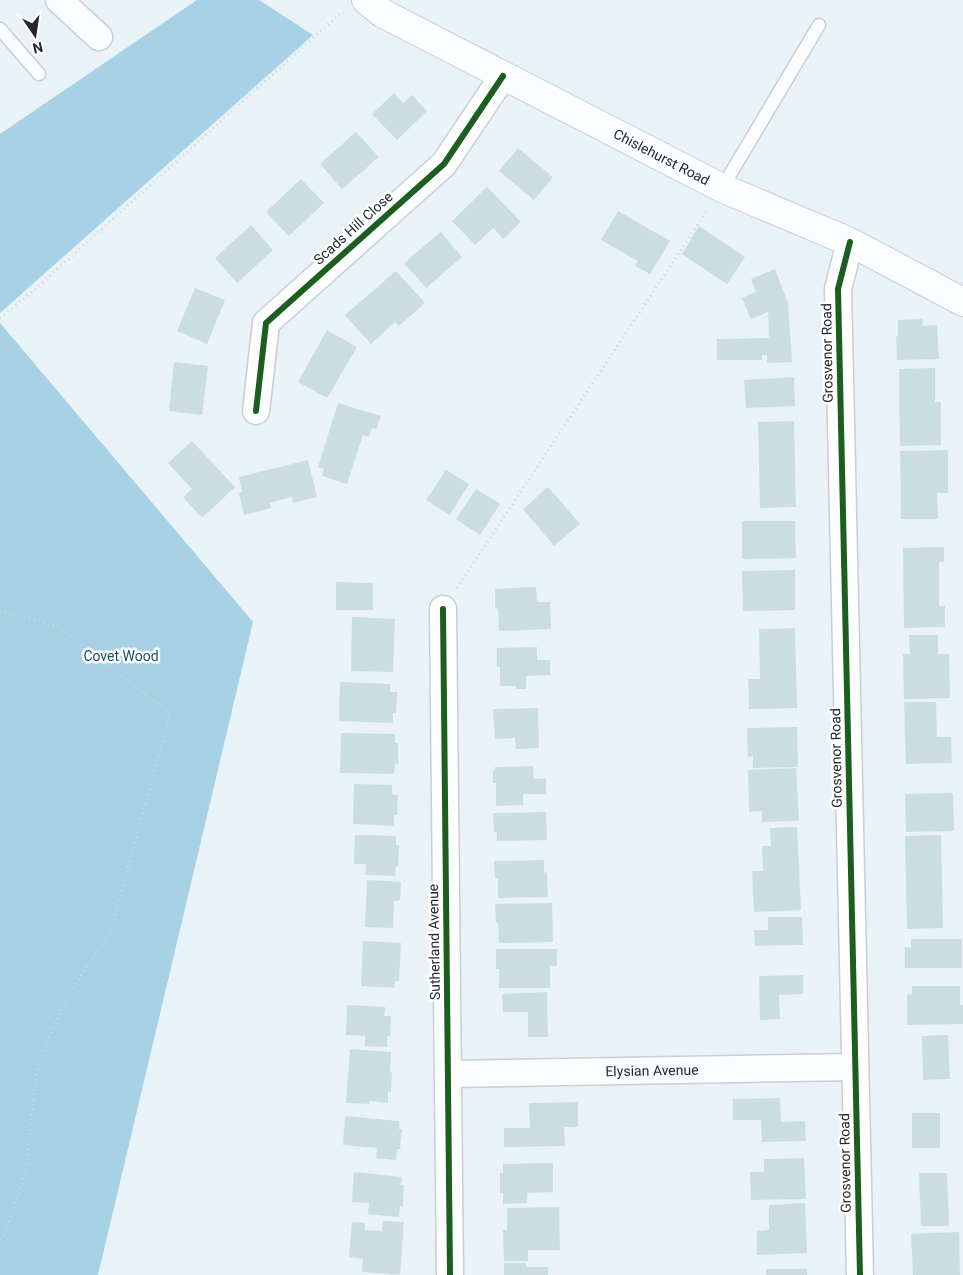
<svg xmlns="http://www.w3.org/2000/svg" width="963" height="1275" viewBox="0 0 963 1275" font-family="Roboto,sans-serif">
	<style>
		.forest { fill: #a7d1e4 }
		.building { fill: #cadee0 }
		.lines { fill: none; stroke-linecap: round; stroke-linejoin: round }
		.service-casing { stroke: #c9cfd3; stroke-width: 15 }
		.minor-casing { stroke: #c9cfd3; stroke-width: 29 }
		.primary-casing { stroke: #c9cfd3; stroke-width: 30 }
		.path { stroke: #d2d5d7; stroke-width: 3; stroke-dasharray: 1 4; stroke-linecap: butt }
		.service { stroke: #fcfdfe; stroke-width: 12 }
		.minor { stroke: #fcfdfe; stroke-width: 26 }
		.primary { stroke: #fcfdfe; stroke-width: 28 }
		.cycleway-casing { stroke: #fff; stroke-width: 9 }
		.cycleway { stroke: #1b5e20; stroke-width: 6 }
		.labels { text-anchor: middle; stroke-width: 5; stroke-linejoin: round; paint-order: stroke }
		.street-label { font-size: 14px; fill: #22282b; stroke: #fff }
		.park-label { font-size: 14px; fill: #154e63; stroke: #fff }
	</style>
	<rect width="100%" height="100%" fill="#e9f2f6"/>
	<g class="forest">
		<path d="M197,0H259L313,35L0,313V134Z"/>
		<path d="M0,323L253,622L98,1275H0Z"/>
	</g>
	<g class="building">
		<path d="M394,93L403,103L412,95L427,111L397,140L372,114Z"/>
		<path d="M356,132L379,157L342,189L320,164Z"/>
		<path d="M518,148L553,177L534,200L499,171Z"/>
		<path d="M301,179L324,203L289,236L266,212Z"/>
		<path d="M487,187L521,222L503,239L493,228L475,245L452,221Z"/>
		<path d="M618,211L670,241L650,274L635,266L638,261L601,240Z"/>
		<path d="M251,225L273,250L237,283L215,258Z"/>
		<path d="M699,226L745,257L727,284L682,254Z"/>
		<path d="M441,232L462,257L426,288L404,263Z"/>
		<path d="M775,269L788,303L792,362L767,363V355H762V360H717V339L769,338L768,312L751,319L742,298L756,292L751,279Z"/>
		<path d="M396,271L425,303L399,326L395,322L371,344L345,315Z"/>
		<path d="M195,288L225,300L207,344L177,331Z"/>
		<path d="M922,319L923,326L937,325L939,359L897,360L896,336H898V320Z"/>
		<path d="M327,330L357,347L327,398L298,382Z"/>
		<path d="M174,362L208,366L202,415L169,411Z"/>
		<path d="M935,368V402H941V445L900,446L899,369Z"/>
		<path d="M794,377L795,406L746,408L744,380Z"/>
		<path d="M338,403L381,416L376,429L372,428L369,437L363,435L347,484L322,476L324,469L318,467Z"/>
		<path d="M794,421L796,507L760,508L758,422Z"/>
		<path d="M192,441L235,487L202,518L183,497L192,489L168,463Z"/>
		<path d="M948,450V493H937L938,519H901L900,451Z"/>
		<path d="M308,460L317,497L293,503L292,497L270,503L271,508L244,515L239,493L242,492L239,477Z"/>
		<path d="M446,470L469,484L450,515L426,500Z"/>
		<path d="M548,487L580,524L554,546L523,509Z"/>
		<path d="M476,489L500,504L480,535L456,519Z"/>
		<path d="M742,521H795L796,558L742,559Z"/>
		<path d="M944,547V562H939V606H945V627L904,628L903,548Z"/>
		<path d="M795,570V610L743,611L742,571Z"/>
		<path d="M336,582L373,583V610H336Z"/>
		<path d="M536,587L537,602H550L551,629L499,631L498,609L495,608V589Z"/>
		<path d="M352,617L395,619L393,672L351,671Z"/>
		<path d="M795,628L797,708L749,709L748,679H760L759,629Z"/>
		<path d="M909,635H938V654H949L950,698L904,699L903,654H910Z"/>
		<path d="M537,647V660H550V675L526,676V689H516V686H500V667H497V648Z"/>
		<path d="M340,682L390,684V692H397L396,713H393V723L339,721Z"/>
		<path d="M904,702H936L937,737H951L952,763L906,764Z"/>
		<path d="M538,708L539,748L516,749L515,738L495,739L493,709Z"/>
		<path d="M797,727L798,767L753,768V756L748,757L747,728Z"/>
		<path d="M341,733L395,734V743H398V764L395,763L394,774L340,773Z"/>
		<path d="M533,766L534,779L546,778V794H523V805L496,806V783H493V770H495V767Z"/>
		<path d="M796,768L799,821L762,822V811L749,812L748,770Z"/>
		<path d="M354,784L392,785V794L398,795L397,815H394V826L353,824Z"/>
		<path d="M953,793L954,831L906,832L905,794Z"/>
		<path d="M546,812L547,840L497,841V832H494L493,813Z"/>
		<path d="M797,827L801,910L754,912L752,871H763L762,846H771L770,828Z"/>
		<path d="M355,835L396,836V845H399L398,866H396L395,876L365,875L366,864H354Z"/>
		<path d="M941,835L943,928L907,929L905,836Z"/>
		<path d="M544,860V873L547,872L548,897L498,898V879H495L494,861Z"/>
		<path d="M367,880L401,882L400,900L394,901L393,928L365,927Z"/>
		<path d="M552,903L553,942L499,943L498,923H496L495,904Z"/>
		<path d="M768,917H802L803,945L755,946L754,930H768Z"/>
		<path d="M911,939H962V968H905V947L911,948Z"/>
		<path d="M363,941L401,943L399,981H395L394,988L361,986Z"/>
		<path d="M496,949H557V966H550V988H499V969H496Z"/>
		<path d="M803,975V994L779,995L780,1019L760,1020L759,976Z"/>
		<path d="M912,986H960V1005H963V1024L907,1025V995L912,994Z"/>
		<path d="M547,992L548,1037H528V1012H503L502,994Z"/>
		<path d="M347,1005L385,1007L384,1016H391L390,1036H387V1047L365,1046V1036L346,1035Z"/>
		<path d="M948,1035L950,1079L923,1080L922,1036Z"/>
		<path d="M350,1049L391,1052L390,1072H392L391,1092H388V1103L369,1101V1104L346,1103Z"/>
		<path d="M780,1098L781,1122L805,1121L806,1141L762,1142L761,1120H733V1099Z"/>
		<path d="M578,1102V1127H564L565,1146L504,1147V1128H530L529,1103Z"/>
		<rect x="912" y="1113" width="28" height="35"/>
		<path d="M345,1116L399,1121V1129H402L400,1149H397L396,1160L376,1158L377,1148L343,1145Z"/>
		<path d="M804,1158L806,1199L751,1200L750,1172H764V1159Z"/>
		<path d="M553,1163V1192L527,1193V1203L503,1204V1193H500V1173H503V1164Z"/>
		<path d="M354,1172L402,1177L401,1185H404L403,1206H400L399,1217L368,1214L369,1203L352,1202Z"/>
		<path d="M919,1173H947L949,1226H921Z"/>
		<path d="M805,1203L807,1253L757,1255V1231L769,1230V1205Z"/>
		<path d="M559,1207L560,1250H528V1261H504L503,1230H507V1208Z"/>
		<path d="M383,1221L404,1222L400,1275L362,1272L363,1259L349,1257L352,1222L365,1223V1230L382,1231Z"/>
		<path d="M959,1232L960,1275H913L911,1234Z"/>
		<path d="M504,1263H526V1267H548V1275H504Z"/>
		<rect x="766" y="1269" width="41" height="6"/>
	</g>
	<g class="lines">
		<defs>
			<g id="service">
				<path d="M0,29L39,74"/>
				<path d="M722,188L819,25"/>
			</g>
			<g id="minor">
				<path d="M59,0L99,37"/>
				<path d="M850,242L838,289L860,1275"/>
				<path d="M256,411L266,323L444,164L503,76"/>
				<path d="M443,609L450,1275"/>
				<path id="s1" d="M448,1074L855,1067"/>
			</g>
			<g id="primary">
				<path id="s2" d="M366,0L382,13L722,188L850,242L963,302"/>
			</g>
		</defs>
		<use href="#service" class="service-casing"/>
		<use href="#minor" class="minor-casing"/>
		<use href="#primary" class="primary-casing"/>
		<g class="path">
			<path d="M0,318L32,292L333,20L341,13H344"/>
			<path d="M457,588L708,209"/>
			<path d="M0,611L58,627L170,713L111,931L67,996L37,1068L25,1176L5,1235L0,1239"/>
		</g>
		<use href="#service" class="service"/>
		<use href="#minor" class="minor"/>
		<use href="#primary" class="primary"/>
		<defs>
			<g id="cycleway">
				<path d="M850,242L838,289L860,1275"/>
				<path d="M256,411L266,323L444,164L503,76"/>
				<path d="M443,609L450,1275"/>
			</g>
		</defs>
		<use href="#cycleway" class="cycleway-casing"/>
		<use href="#cycleway" class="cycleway"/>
	</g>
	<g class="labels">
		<g class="street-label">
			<text dy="5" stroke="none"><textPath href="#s2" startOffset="335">Chislehurst Road</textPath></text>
			<text transform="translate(353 228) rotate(-42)" y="5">Scads Hill Close</text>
			<text transform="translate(827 353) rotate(-91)" y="5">Grosvenor Road</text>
			<text transform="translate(836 758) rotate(-91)" y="5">Grosvenor Road</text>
			<text transform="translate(434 942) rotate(-91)" y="5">Sutherland Avenue</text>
			<text dy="5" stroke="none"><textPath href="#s1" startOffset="204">Elysian Avenue</textPath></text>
			<text transform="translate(845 1163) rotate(-91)" y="5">Grosvenor Road</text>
		</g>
		<g class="park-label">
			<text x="121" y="661">Covet Wood</text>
		</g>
	</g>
	<g transform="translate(35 35) rotate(167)" stroke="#ffffff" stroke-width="4" paint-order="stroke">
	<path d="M0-4L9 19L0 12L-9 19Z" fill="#22282b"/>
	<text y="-8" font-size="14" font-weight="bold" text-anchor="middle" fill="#22282b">N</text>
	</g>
</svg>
